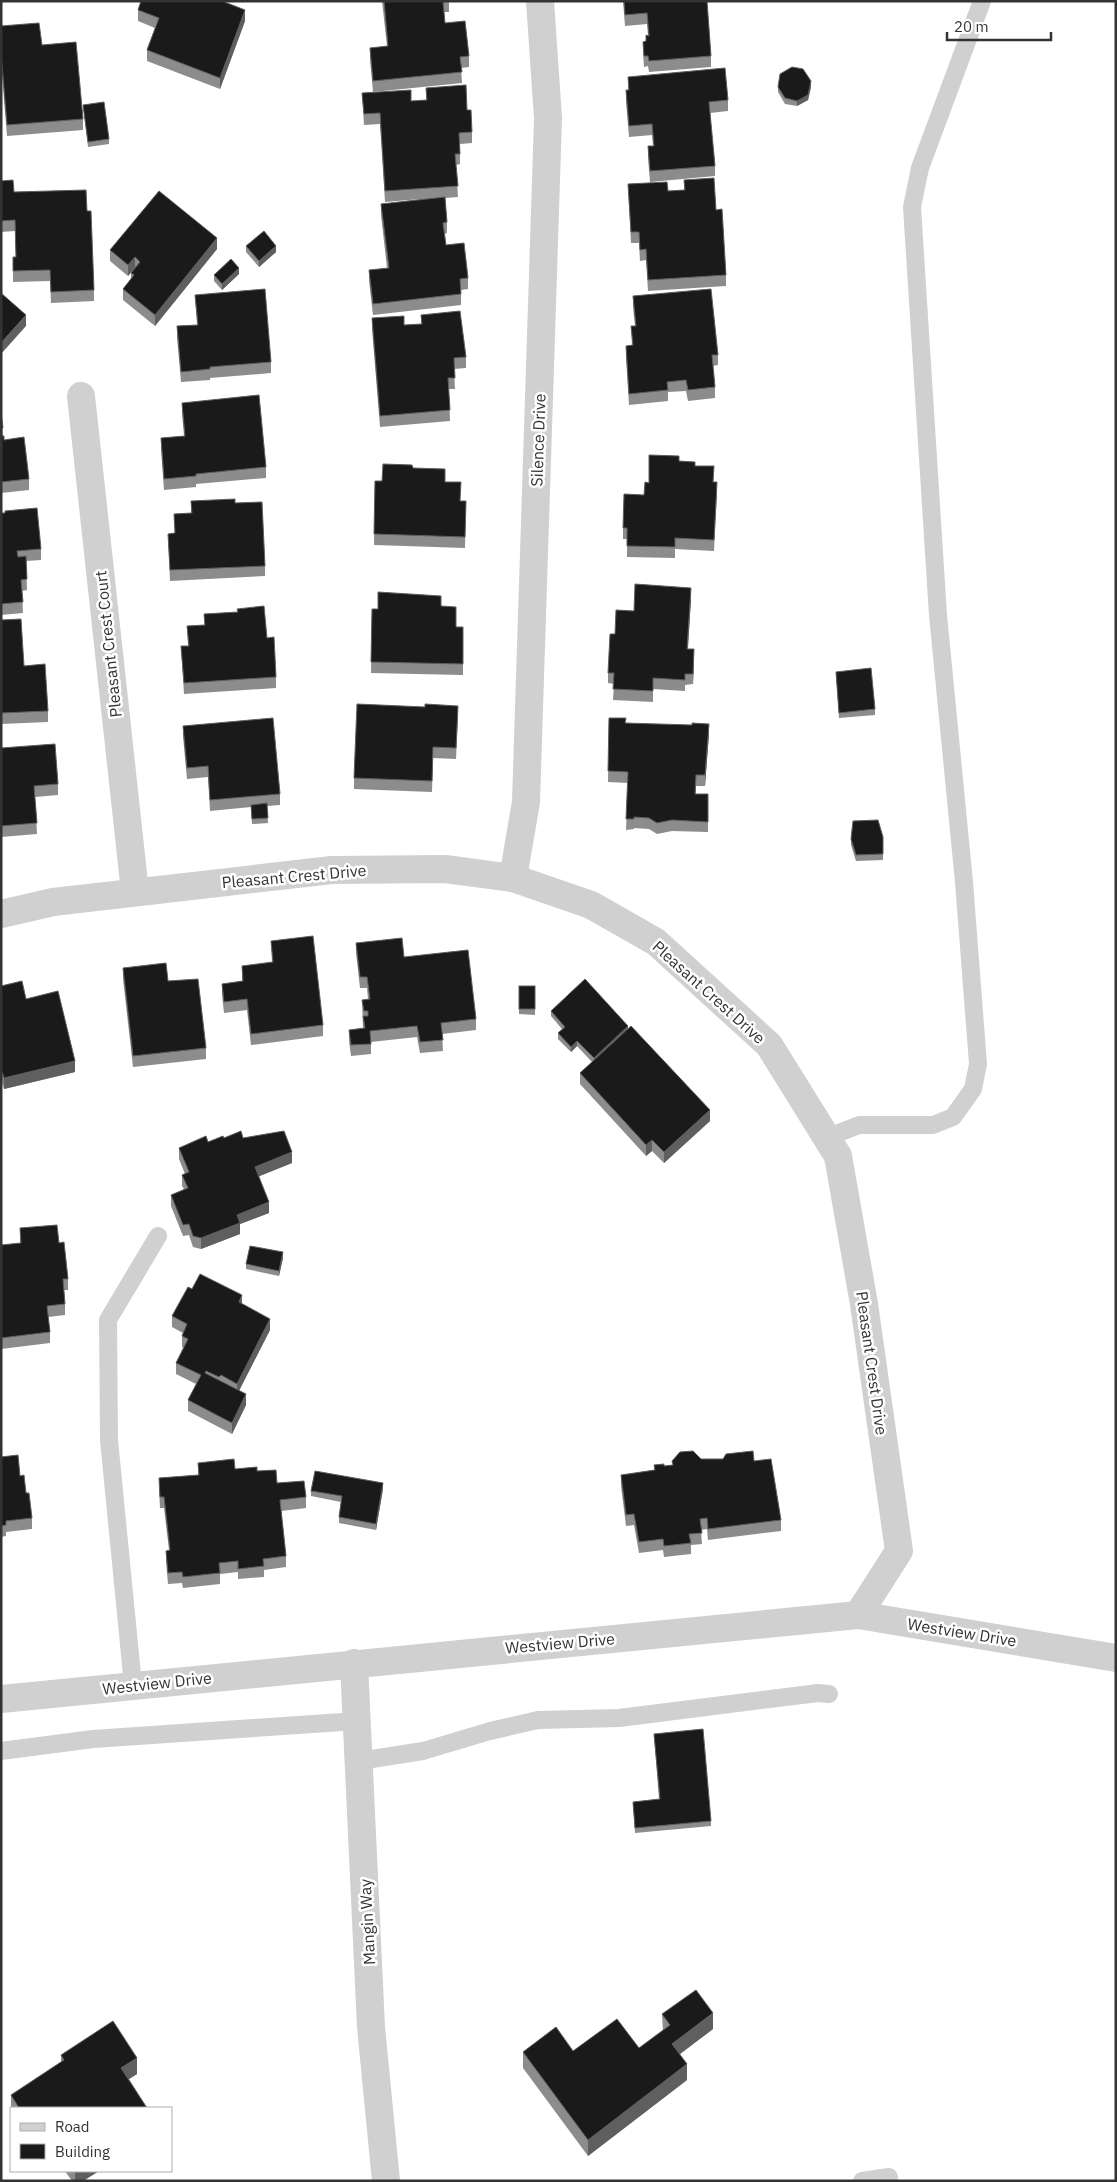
<svg xmlns="http://www.w3.org/2000/svg" width="1117" height="2182" viewBox="0 0 1117 2182" font-family="'IBM Plex Sans',sans-serif">
	<style>
		.lines { fill: none; stroke-linecap: round; stroke-linejoin: round }
		.lane { stroke: #d0d0d0; stroke-width: 18 }
		.street { stroke: #d0d0d0; stroke-width: 28 }
		.wall { fill: #8c8c8c }
		.shaded-wall { fill: #5f5f5f }
		.building { fill: #1a1a1a; stroke: #5f5f5f }
		.labels { text-anchor: middle; stroke-width: 5; stroke-linejoin: round; paint-order: stroke }
		.street-label { font-size: 16px; fill: #333; stroke: #fff }
	</style>
	<rect width="100%" height="100%" fill="#fff"/>
	<g class="lines">
		<g class="lane">
			<path d="M826,1138L859,1125H933L953,1117L973,1089L978,1064L964,882L938,615L912,207L920,168L982,1"/>
			<path d="M133,1685L109,1440L108,1320L158,1236"/>
			<path d="M1,1751L93,1739L357,1721"/>
			<path d="M359,1761L423,1751L490,1731L538,1720L619,1718L818,1693L829,1694"/>
			<path d="M862,2181L889,2177"/>
		</g>
		<g class="street">
			<path d="M81,396L135,892"/>
			<path d="M513,878L526,802L548,118L540,1"/>
			<path d="M1,914L53,902L332,870L445,869L513,878L591,905L656,942L769,1045L838,1156L864,1304L899,1551L858,1615"/>
			<path d="M354,1663L371,2027L386,2181"/>
			<path d="M1,1699L858,1615L1116,1658"/>
		</g>
	</g>
	<g class="wall">
		<path d="M382,1H449V12H444L445,23L469,56V67L461,68L462,83L373,92L370,59V48L387,46Z"/>
		<path d="M623,1H718L707,2L711,56V67L649,72L648,66L644,67L643,53V42L646,41V35L648,36L647,24L625,26Z"/>
		<path d="M138,10L245,21L220,89L147,61V50L155,28L138,21Z"/>
		<path d="M1,26L42,45L83,119V130L7,136L1,63Z"/>
		<path d="M628,77L728,100V111L710,113L715,166V176L650,182L648,157V146H653L652,135L629,137L626,101V90H628Z"/>
		<path d="M778,87H811L808,100L797,106L785,104L778,92Z"/>
		<path d="M426,88L467,110L472,132V143L460,144V164L456,165L458,197L445,198L447,222V233L444,234L446,245L468,278V289L461,290V305L373,315L369,281V270L387,268L381,215V204L421,199L385,202L380,124L364,125L362,93L411,101L426,100Z"/>
		<path d="M83,105L109,139V144L88,147Z"/>
		<path d="M684,180L716,210L726,275V286L648,291L646,260L640,261L639,243H631L628,184L668,191L684,190Z"/>
		<path d="M1,181L14,192L87,211L94,290V301L51,303L50,281L13,282V257H16L15,231L1,232Z"/>
		<path d="M246,246L276,252L259,267L246,252Z"/>
		<path d="M217,249L155,326L123,300V289L131,279V273L135,268L128,276L110,261V250Z"/>
		<path d="M239,274L222,290L214,281V275Z"/>
		<path d="M195,295L271,362V373L210,378V380L181,382L177,337V326L197,325Z"/>
		<path d="M633,296L718,355V365L713,366L715,387V398L688,401L686,391L668,392V401L629,405L626,357V346L632,345L631,326H635L633,307Z"/>
		<path d="M421,315L466,357V368L454,369L455,389H449L450,421L380,427L372,329V318L404,325L421,324Z"/>
		<path d="M182,403L266,467V478L196,484V487L164,490L161,449V438L184,436L182,413Z"/>
		<path d="M1,413L3,436L4,440L29,479V490L1,493Z"/>
		<path d="M679,461L695,466L714,482L717,493L714,551L675,549V558L627,557V539H623V528L644,495L649,483Z"/>
		<path d="M413,468L445,482L460,501H466L465,548L374,545L375,481H382Z"/>
		<path d="M191,501L235,503L265,566V576L170,581L168,534L175,533L174,514L191,513Z"/>
		<path d="M1,513H5L41,549V560L26,561L27,590L22,591L23,613L1,615Z"/>
		<path d="M691,599L688,649L694,660L693,684L685,685V691L653,689V702L613,700L614,684L608,683V673L615,634L634,611Z"/>
		<path d="M441,606L456,627H463V675L371,673L372,609H378Z"/>
		<path d="M204,614L267,638L276,677V688L184,694L181,646H188L187,626L204,625Z"/>
		<path d="M1,620L48,711V722L1,724Z"/>
		<path d="M836,672L875,709V715L839,718Z"/>
		<path d="M458,717L456,759L433,758L432,792L354,789V778Z"/>
		<path d="M609,718L626,723L709,734L705,786H696V794H708V832L672,831L657,834L649,829L634,828V829L626,830L628,783L608,782Z"/>
		<path d="M183,726L280,794V805L267,806L268,823L252,824L251,807L210,811L208,777L187,779L183,737Z"/>
		<path d="M1,748L58,784V795L35,797L37,834L1,837Z"/>
		<path d="M883,837V860L856,861L851,845V839Z"/>
		<path d="M271,941L323,1025V1036L251,1045L247,1010L224,1013L222,995V984L242,981V966L272,962Z"/>
		<path d="M356,943L404,957L476,1019V1030L442,1034L443,1051L420,1053L417,1037L371,1042V1054L351,1056L349,1041V1030L363,1028L362,1000L368,999L367,988H360L356,953Z"/>
		<path d="M123,968L168,981L206,1048V1059L133,1067L123,979Z"/>
		<path d="M1,986L26,999L75,1072L4,1089L1,1079Z"/>
		<path d="M519,986H535V1015L519,1014Z"/>
		<path d="M551,1011L628,1028L710,1121L664,1163L652,1151L646,1156L580,1084V1073L592,1062L577,1046L571,1052L558,1039V1033L562,1029L551,1016Z"/>
		<path d="M224,1138H243L292,1163L259,1176L269,1213L240,1224V1234L201,1249L193,1247L189,1235L183,1236L171,1206V1195L184,1189L182,1186V1175L185,1174L179,1159V1148Z"/>
		<path d="M20,1228L59,1243L68,1279V1290H64L65,1304V1315L48,1317L50,1332V1343L1,1349V1245L20,1243Z"/>
		<path d="M283,1258L279,1276L246,1269V1264Z"/>
		<path d="M192,1289L242,1304L270,1330L239,1390L246,1405L232,1434L188,1411V1400L196,1384L176,1374V1363L184,1348L182,1347V1336L183,1333L172,1327V1316Z"/>
		<path d="M1,1457L20,1476L26,1493L32,1518V1529L6,1532V1536L1,1537Z"/>
		<path d="M701,1459L754,1461L781,1520V1531L708,1540L707,1529L701,1530L702,1544L691,1545V1554L664,1557L663,1550L639,1553L634,1525L626,1526L621,1486V1475L654,1470V1465L664,1466L672,1465Z"/>
		<path d="M198,1463L235,1469L257,1471L277,1483L306,1497V1508L281,1511L286,1556V1567L264,1570V1577L238,1579V1572L220,1574V1584L183,1588L182,1583L168,1584L166,1562V1551L169,1550L164,1508H160L159,1489V1478L198,1475Z"/>
		<path d="M383,1489L376,1530L339,1523V1517L341,1502L311,1496V1491Z"/>
		<path d="M654,1734L711,1821V1826L635,1833L633,1802L659,1799Z"/>
		<path d="M662,2014L713,2029L680,2054L687,2080L588,2156L523,2068V2052L573,2051L639,2048L663,2031Z"/>
		<path d="M61,2055L137,2074L129,2079L147,2108H11V2112V2095L61,2062Z"/>
		<path d="M65,2171H99L83,2181H72Z"/>
	</g>
	<g class="shaded-wall">
		<path d="M245,10V21L220,89V78Z"/>
		<path d="M811,81V87L808,100L797,106V101Z"/>
		<path d="M217,238V249L155,326V315Z"/>
		<path d="M276,246V252L259,267V261Z"/>
		<path d="M135,257V268L128,276V265Z"/>
		<path d="M239,268V274L222,290V284Z"/>
		<path d="M26,315V326L1,354V343Z"/>
		<path d="M691,588V599L687,660V649Z"/>
		<path d="M694,649V660L693,684V674Z"/>
		<path d="M709,724V734L705,786V775Z"/>
		<path d="M628,1026V1032L594,1064V1058Z"/>
		<path d="M577,1041V1046L571,1052V1047Z"/>
		<path d="M75,1061V1072L4,1089V1078Z"/>
		<path d="M710,1110V1121L664,1163V1152Z"/>
		<path d="M652,1140V1151L646,1156V1145Z"/>
		<path d="M292,1152V1163L255,1178V1167Z"/>
		<path d="M269,1202V1213L240,1224V1234L201,1249V1238L237,1215Z"/>
		<path d="M283,1252V1258L279,1276V1271Z"/>
		<path d="M242,1295V1306L239,1302Z"/>
		<path d="M270,1319V1330L237,1395V1384Z"/>
		<path d="M246,1394V1405L232,1434V1423Z"/>
		<path d="M383,1483V1489L376,1530V1524Z"/>
		<path d="M713,2013V2029L672,2060V2044Z"/>
		<path d="M137,2058V2074L121,2084V2068Z"/>
		<path d="M687,2064V2080L588,2156V2140Z"/>
		<path d="M75,2171H99L83,2181H75Z"/>
	</g>
	<g class="building">
		<path d="M141,1H222L245,10L220,78L147,50L159,18L138,10Z"/>
		<path d="M384,1H443L445,23L465,21L469,56L460,57L462,72L373,81L370,48L388,46Z"/>
		<path d="M624,1H707L711,56L649,61L648,56H644L643,42L646,41V35L649,36L647,13L625,15Z"/>
		<path d="M39,23L42,45L76,42L83,119L7,125L1,52V26Z"/>
		<path d="M792,67L803,69L811,81L808,95L797,101L785,98L778,87L780,74Z"/>
		<path d="M725,68L728,100L709,102L715,166L650,171L648,146H654L652,124L629,126L626,90H629L628,77Z"/>
		<path d="M466,85L467,110H471L472,132L459,133L460,154H455L458,186L385,191L380,113L364,114L362,93L411,90V101L427,100L426,88Z"/>
		<path d="M104,102L109,139L88,142L83,105Z"/>
		<path d="M714,178L716,210L722,209L726,275L648,280L646,249L640,250L639,232H631L628,184L667,182L668,191L685,190L684,180Z"/>
		<path d="M13,180L14,192L86,190L87,211H91L94,290L51,292L50,270L13,271V257H16L15,220L1,221V181Z"/>
		<path d="M159,191L217,238L155,315L123,289L134,275L131,273L140,262L135,257L128,265L110,250Z"/>
		<path d="M445,197L447,222L443,223L446,245L464,243L468,278L460,279L461,294L373,304L369,270L389,268L381,204Z"/>
		<path d="M264,231L276,246L259,261L246,246Z"/>
		<path d="M231,259L239,268L222,284L214,275Z"/>
		<path d="M265,289L271,362L210,367V369L181,372L177,326L198,325L195,295Z"/>
		<path d="M711,289L718,355H712L715,387L688,390L686,380L667,382L668,390L629,394L626,346L633,345L631,326H636L633,296Z"/>
		<path d="M1,293L26,315L1,343Z"/>
		<path d="M460,311L466,357L454,358L455,378H448L450,410L380,416L372,318L404,316V325L422,324L421,315Z"/>
		<path d="M259,395L266,467L196,474V476L164,479L161,438L185,436L182,403Z"/>
		<path d="M1,413L3,428H1Z"/>
		<path d="M1,436H4V440L24,437L29,479L1,482Z"/>
		<path d="M649,455L679,456V461L695,462V466H714L713,482H717L714,540L675,538V547L627,546V528H623L624,494L644,495L645,482L649,483Z"/>
		<path d="M383,464L412,465L413,468L445,469V482H461L460,501H466L465,537L374,534L375,481H382Z"/>
		<path d="M235,499V503L262,502L265,566L170,570L168,534L175,533L174,514L192,513L191,501Z"/>
		<path d="M37,508L41,549L17,551L18,557L26,556L27,579L21,580L23,602L1,604V513H5V511Z"/>
		<path d="M635,584L691,588L687,649H694L693,674H685V680L653,678V691L613,689L614,673H608L610,634H615L616,610L634,611Z"/>
		<path d="M378,592L441,596V606L456,607V627H463V664L371,662L372,609H378Z"/>
		<path d="M264,606L267,638L274,637L276,677L184,683L181,646H189L187,626L205,625L204,614L238,612L237,609Z"/>
		<path d="M21,619L24,666L45,664L48,711L1,713V620Z"/>
		<path d="M871,668L875,709L839,713L836,672Z"/>
		<path d="M357,704L425,707V704L458,706L456,748L433,747L432,781L354,778Z"/>
		<path d="M273,718L280,794L210,800L208,766L187,768L183,726Z"/>
		<path d="M609,718H626L625,723L692,725V723L709,724L705,775H696L695,794H708V822L672,820L657,823L649,818L634,817V819H626L628,772L608,771Z"/>
		<path d="M55,744L58,784L34,786L37,823L1,826V748Z"/>
		<path d="M267,803L268,818L252,819L251,805Z"/>
		<path d="M878,820L883,837V854L856,855L851,839L853,821Z"/>
		<path d="M313,936L323,1025L251,1034L247,999L224,1002L222,984L243,981L242,966L273,962L271,941Z"/>
		<path d="M402,938L404,957L468,950L476,1019L441,1023L443,1040L420,1042L417,1026L370,1031L371,1044L351,1045L349,1030L365,1028L363,1016H368V1011H364L362,1000L370,999L367,977H360L356,943Z"/>
		<path d="M166,963L168,981L198,979L206,1048L133,1056L123,968Z"/>
		<path d="M585,979L628,1026L594,1058L577,1041L571,1047L558,1033L565,1027L551,1011Z"/>
		<path d="M22,981L26,999L58,991L75,1061L4,1078L1,1068V986Z"/>
		<rect x="519" y="986" width="16" height="23"/>
		<path d="M631,1026L710,1110L664,1152L652,1140L646,1145L580,1073Z"/>
		<path d="M241,1131L243,1138L284,1131L292,1152L255,1167L269,1202L237,1215L240,1223L201,1238L193,1236L189,1224L183,1225L171,1195L188,1188L182,1175L189,1172L179,1148L206,1136L208,1142L223,1136L224,1138Z"/>
		<path d="M57,1225L59,1243L64,1242L68,1279H63L65,1304L47,1306L50,1332L1,1338V1245L21,1243L20,1228Z"/>
		<path d="M250,1246L283,1252L279,1271L246,1264Z"/>
		<path d="M200,1274L242,1295L239,1302L270,1319L237,1384L221,1375L219,1377L206,1371L205,1373L246,1394L232,1423L188,1400L201,1375L176,1363L188,1339L182,1336L187,1324L172,1316L188,1287L192,1289Z"/>
		<path d="M693,1451L701,1459H723L726,1454L753,1451L754,1461L771,1459L781,1520L708,1529L707,1518L700,1519L702,1533L689,1534L691,1543L664,1546L663,1539L639,1542L634,1514L626,1515L621,1475L655,1470L654,1465L664,1464V1466L673,1465L672,1461L680,1452Z"/>
		<path d="M18,1455L20,1476L24,1475L26,1493H29L32,1518L6,1521V1525L1,1526V1457Z"/>
		<path d="M234,1459L235,1469L257,1467V1471L276,1470L277,1483L304,1481L306,1497L280,1500L286,1556L263,1559L264,1566L238,1569V1561L219,1563L220,1573L183,1577L182,1572L168,1573L166,1551L170,1550L164,1497H160L159,1478L199,1475L198,1463Z"/>
		<path d="M315,1471L383,1483L376,1524L339,1517L342,1496L311,1491Z"/>
		<path d="M703,1729L711,1821L635,1828L633,1802L660,1799L654,1734Z"/>
		<path d="M696,1990L713,2013L672,2044L687,2064L588,2140L523,2052L556,2027L573,2051L617,2019L639,2048L670,2025L662,2014Z"/>
		<path d="M113,2021L137,2058L121,2068L147,2108H19L11,2095L64,2060L61,2055Z"/>
	</g>
	<g class="labels">
		<g class="street-label">
			<text transform="translate(538 440) rotate(-88)" y="6">Silence Drive</text>
			<text transform="translate(108 644) rotate(-96)" y="6">Pleasant Crest Court</text>
			<text transform="translate(294 876) rotate(-5)" y="6">Pleasant Crest Drive</text>
			<text transform="translate(709 992) rotate(42)" y="6">Pleasant Crest Drive</text>
			<text transform="translate(872 1363) rotate(82)" y="6">Pleasant Crest Drive</text>
			<text transform="translate(962 1632) rotate(9)" y="6">Westview Drive</text>
			<text transform="translate(560 1643) rotate(-5)" y="6">Westview Drive</text>
			<text transform="translate(157 1683) rotate(-6)" y="6">Westview Drive</text>
			<text transform="translate(367 1922) rotate(-93)" y="6">Mangin Way</text>
		</g>
	</g>
	<rect width="1117" height="2182" fill="none" stroke="#333333" stroke-width="5"/>
	<rect x="10" y="2107" width="162" height="65" fill="#ffffff" stroke="#adadad"/>
	<rect x="20" y="2123" width="25" height="8" fill="#d0d0d0" stroke="#adadad"/>
	<text x="55" y="2132" font-size="15" fill="#333333">Road</text>
	<rect x="20" y="2144" width="25" height="15" fill="#1a1a1a" stroke="#adadad"/>
	<text x="55" y="2157" font-size="15" fill="#333333">Building</text>
	<path d="M947 32v8h104v-8" fill="none" stroke="#333333" stroke-width="2.5"/>
	<text x="954" y="32" font-size="15" fill="#333333" stroke="#ffffff" stroke-width="4" paint-order="stroke">20 m</text>
</svg>
